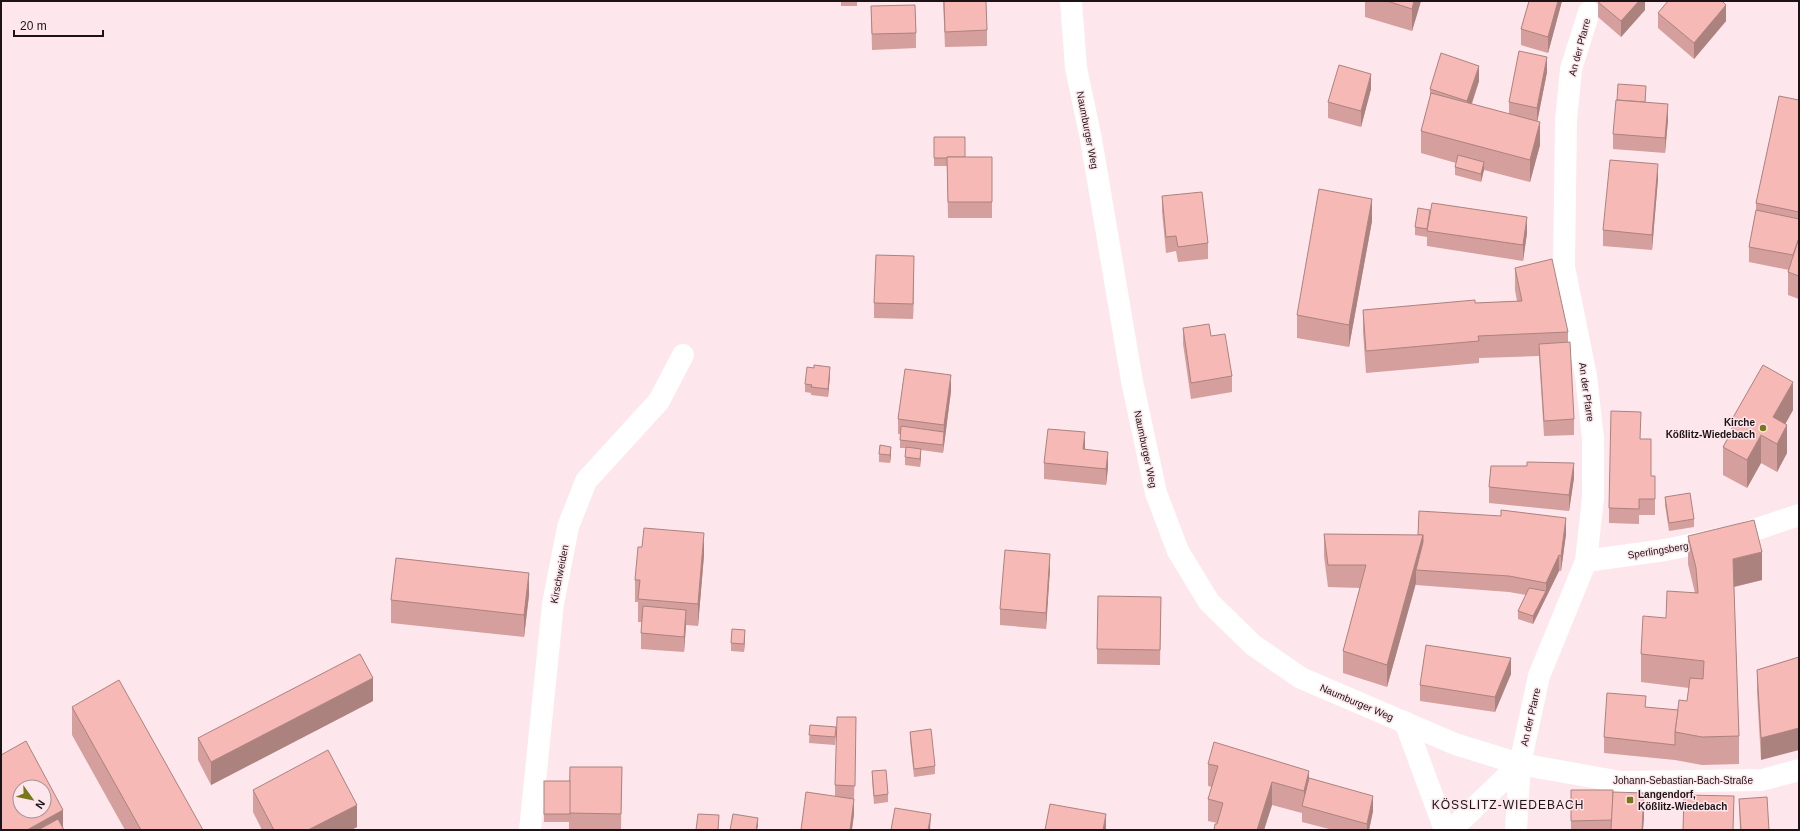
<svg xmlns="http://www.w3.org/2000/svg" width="1800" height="831" viewBox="0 0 1800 831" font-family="Helvetica,sans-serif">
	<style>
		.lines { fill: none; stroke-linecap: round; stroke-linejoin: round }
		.street { stroke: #fff; stroke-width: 22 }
		.wall { fill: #d49f9c }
		.shaded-wall { fill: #ac827f }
		.building { fill: #f6b9b5; stroke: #ac827f; fill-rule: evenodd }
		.poi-dot { fill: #79761b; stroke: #fde6ec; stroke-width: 1.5 }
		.labels { text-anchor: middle; stroke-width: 3; stroke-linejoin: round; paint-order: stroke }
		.street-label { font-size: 10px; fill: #1b1315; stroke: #fde6ec }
		.poi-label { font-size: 10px; font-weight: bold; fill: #1b1315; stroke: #fde6ec; text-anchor: end }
		.quarter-label { font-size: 12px; letter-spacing: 1px; fill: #1b1315; stroke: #fde6ec }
	</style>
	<rect width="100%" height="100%" fill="#fde6ec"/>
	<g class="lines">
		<g class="street">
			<path d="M1071,1L1076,68L1091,139L1132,381L1156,493L1178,551L1209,602L1253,645L1301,678L1455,744L1520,764L1621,782L1762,780L1799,770"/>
			<path d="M1586,561L1665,550L1739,535L1799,515"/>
			<path d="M1405,722L1445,830"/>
			<path d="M530,830L553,604L568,527L586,481L659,401L683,355"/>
			<path d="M1451,830L1520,764"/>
			<path d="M1516,830L1520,764L1539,676L1586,561L1593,498V438L1586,376L1564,267L1566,121L1571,69L1589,12"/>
		</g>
	</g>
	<g class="wall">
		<rect x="841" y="1" width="16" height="5"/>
		<path d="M943,1L987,30V46L945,47Z"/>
		<path d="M1365,1H1421L1412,31L1365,17Z"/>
		<path d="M1562,1L1548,53L1521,45V29Z"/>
		<path d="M1645,1V10L1621,37L1598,17V2Z"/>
		<path d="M871,6L916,33V48L872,50Z"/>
		<path d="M1658,13L1726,21L1694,59L1658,28Z"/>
		<path d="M1547,72L1537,122L1540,145L1530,182L1484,170L1481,182L1455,175V167L1456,163L1421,153V131L1430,98V89L1479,81L1472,104L1509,114V102Z"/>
		<path d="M1371,89L1361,127L1328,118V102Z"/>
		<path d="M1646,94L1645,102L1668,120L1665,153L1613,149V134Z"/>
		<path d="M1799,100V299L1788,295V272L1789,270L1749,262V247L1756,210V203Z"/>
		<path d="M934,137L965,157H992V218H948L947,166H934Z"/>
		<path d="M1658,179L1652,250L1603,246V230Z"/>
		<path d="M1162,196L1208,243V259L1178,262L1176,251L1166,253L1162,211Z"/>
		<path d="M1372,221L1349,347L1297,338V315Z"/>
		<path d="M1415,227L1527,233L1523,261L1427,246V237L1415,235Z"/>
		<path d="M1515,268L1568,332V342L1574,419V435L1544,436L1539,356L1479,358V363L1366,373L1363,332V310L1475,303L1517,301L1515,290Z"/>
		<path d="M914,272L913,319L874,318V303Z"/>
		<path d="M1183,328L1211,336L1232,376V392L1191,399L1183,344Z"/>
		<path d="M830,375L828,397L811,395V393L805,392V384Z"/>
		<path d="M951,391L943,453L921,450L920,467L905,465V457L906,448H900V434H898V419Z"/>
		<path d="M1793,410L1785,424L1787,453L1777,472L1761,463L1747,488L1723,475V447L1731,432V421Z"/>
		<path d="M1641,439L1651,476H1655V515H1639V524L1609,523V508Z"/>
		<path d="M1085,449L1108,467L1106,485L1044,479V463Z"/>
		<path d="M879,454L891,455L890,463L879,462Z"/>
		<path d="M1527,466L1574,478L1569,511L1489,503V487Z"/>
		<path d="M1665,497L1694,519V527L1669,531L1665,505Z"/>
		<path d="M1324,534L1418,535L1566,534L1561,571H1559L1533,624L1518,619V611L1526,595L1509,592L1416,585V583L1387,687L1343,673V651L1360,588L1328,587L1324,556Z"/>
		<path d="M1688,536L1762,580L1734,587L1739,736V764L1702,765L1675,760L1604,753V737L1646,707L1678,710L1687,701L1689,688L1641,682V654L1695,593L1688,564Z"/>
		<path d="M704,555L698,626L686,625L684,652L641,649V633L642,622H638V602H635V580Z"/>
		<path d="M1050,569L1046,629L1000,625V609Z"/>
		<path d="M529,595L524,637L391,623V600Z"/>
		<path d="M1161,597L1160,665L1097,664V649Z"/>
		<path d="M745,638L744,652L731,651V643Z"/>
		<path d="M1799,657L1761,760L1757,692V670Z"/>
		<path d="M1511,674L1495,712L1420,701V685Z"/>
		<path d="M373,701L211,785L198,760V738Z"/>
		<path d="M72,707L203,830H125L72,735Z"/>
		<path d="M856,717L854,801V815L835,796V785Z"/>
		<path d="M810,725L836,735L835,745L809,743Z"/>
		<path d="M910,732L935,766V774L914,777L910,740Z"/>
		<path d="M1208,764L1309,778L1373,811L1369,830H1333L1302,822V813L1272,805L1264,830H1214L1217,823L1208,821V799L1212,787L1208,786Z"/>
		<path d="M622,767L621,829H569V822H544V781H570Z"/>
		<path d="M872,771L888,794V802L874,804L872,779Z"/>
		<path d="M253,790L357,827L351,830H262L253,812Z"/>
		<path d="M1571,790L1613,799L1644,816L1643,830H1571Z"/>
		<path d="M1739,799L1769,830H1740Z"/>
	</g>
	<g class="shaded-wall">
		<path d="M1414,1H1421L1412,31V9Z"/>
		<path d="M1558,1H1562L1548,53V37Z"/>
		<path d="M1638,1H1645V10L1621,37V21Z"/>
		<path d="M1726,5V21L1694,59V43Z"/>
		<path d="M1547,57V72L1537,123V108Z"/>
		<path d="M1479,66V81L1467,117V101Z"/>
		<path d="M1371,74V89L1361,127V111Z"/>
		<path d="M1668,104V120L1665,153V138Z"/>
		<path d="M1540,122V145L1530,182V160Z"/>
		<path d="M1484,162V170L1481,182V174Z"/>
		<path d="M1658,164V179L1652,250V235Z"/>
		<path d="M1372,199V221L1349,347V325Z"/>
		<path d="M1527,217V233L1523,261V245Z"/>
		<path d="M914,256V272L913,319V304Z"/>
		<path d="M830,367V375L828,397V389Z"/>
		<path d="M951,375V391L943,453L944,425Z"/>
		<path d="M1793,382V410L1775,443L1773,417Z"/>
		<path d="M1787,425V453L1777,472V444Z"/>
		<path d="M1085,432V448L1083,465V449Z"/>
		<path d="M1761,435V463L1747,488V460Z"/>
		<path d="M891,447V455L890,463V455Z"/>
		<path d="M921,449V457L920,467V459Z"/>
		<path d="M1108,452V467L1106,485V469Z"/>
		<path d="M1574,463V478L1569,511V495Z"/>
		<path d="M1566,518V534L1561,571V556Z"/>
		<path d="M704,533V555L698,626V604Z"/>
		<path d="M1423,535V558L1416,570V583L1387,687V665Z"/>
		<path d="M1762,552V580L1733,587V559Z"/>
		<path d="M1050,554V569L1046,629V613Z"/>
		<path d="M1559,555V571L1533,624V616L1546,591V583Z"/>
		<path d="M529,573V595L524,637V615Z"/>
		<path d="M686,610V625L684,652V637Z"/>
		<path d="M745,630V638L744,652V644Z"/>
		<path d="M1511,658V674L1495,712V697Z"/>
		<path d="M373,678V701L211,785V762Z"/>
		<path d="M1799,728V750L1761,760V738Z"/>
		<path d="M1309,771V793L1304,807V791Z"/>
		<path d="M1272,782V805L1264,830H1257Z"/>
		<path d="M1644,793V816L1643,830H1642Z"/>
		<path d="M1373,796V811L1369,830H1367V824Z"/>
		<path d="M854,799V815L852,830H850Z"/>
		<path d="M357,805V827L351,830H308Z"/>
		<path d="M63,810V830H27Z"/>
		<path d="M931,814L930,830H928Z"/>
		<path d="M1106,814V830H1103Z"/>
		<path d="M758,818V826L757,830H756Z"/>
	</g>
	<g class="building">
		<path d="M944,1H986L987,30L945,32Z"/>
		<path d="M1387,1H1414L1412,9Z"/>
		<path d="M1529,1H1558L1548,37L1521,29Z"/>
		<path d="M1598,1H1639L1621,21L1598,2Z"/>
		<path d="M1668,1H1722L1726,5L1694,43L1658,13Z"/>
		<path d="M915,5L916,33L872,34L871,6Z"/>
		<path d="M1519,51L1547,57L1537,108L1509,102Z"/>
		<path d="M1441,53L1479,66L1467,101L1430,89Z"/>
		<path d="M1339,65L1371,74L1361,111L1328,102Z"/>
		<path d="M1618,84L1646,86L1645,102L1617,100Z"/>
		<path d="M1431,93L1540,122L1530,160L1421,131Z"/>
		<path d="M1779,96L1799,100V212L1756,203Z"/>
		<path d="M1616,100L1668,104L1665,138L1613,134Z"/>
		<path d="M934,137H965V157H947V158H934Z"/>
		<path d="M1458,155L1484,162L1481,174L1455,167Z"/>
		<path d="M947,157H992V202H948Z"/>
		<path d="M1610,160L1658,164L1652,235L1603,230Z"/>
		<path d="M1319,189L1372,199L1349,325L1297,315Z"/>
		<path d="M1202,192L1208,243L1178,247L1176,236L1166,237L1162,196Z"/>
		<path d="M1432,203L1527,217L1523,245L1427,231Z"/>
		<path d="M1418,208L1430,210L1427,229L1415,227Z"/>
		<path d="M1756,210L1799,219V238L1793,255L1749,247Z"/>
		<path d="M1799,238V276L1788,272Z"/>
		<path d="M876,255L914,256L913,304L874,303Z"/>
		<path d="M1552,259L1568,332L1478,336L1479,341L1366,351L1363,310L1475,300V303L1522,301L1515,268Z"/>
		<path d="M1209,324L1211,336L1225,334L1232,376L1191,383L1183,328Z"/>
		<path d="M1570,342L1574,419L1544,421L1539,344Z"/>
		<path d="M814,365L830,367L828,389L811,387L812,385L805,384L807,367L814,368Z"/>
		<path d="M1763,365L1793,382L1773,417L1787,425L1777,444L1761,435L1747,460L1723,447L1736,424L1731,421Z"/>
		<path d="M905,369L951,375L944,425L898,419Z"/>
		<path d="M1611,411L1641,412L1640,439H1651V476H1655V499H1639V509L1609,508Z"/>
		<path d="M901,426L944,432L943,445L900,440Z"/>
		<path d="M1048,429L1085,432L1083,449L1108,452L1106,469L1044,463Z"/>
		<path d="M880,445L891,447L890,455L879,454Z"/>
		<path d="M906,447L921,449L920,459L905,457Z"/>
		<path d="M1527,462L1574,463L1569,495L1489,487L1491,466H1527Z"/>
		<path d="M1690,493L1694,519L1669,523L1665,497Z"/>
		<path d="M1501,510L1566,518L1561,556L1559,555L1546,583L1509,576L1416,570L1423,542V535H1418L1419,511L1501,516Z"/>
		<path d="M1754,520L1762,552L1733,559L1739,736L1702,737L1675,732L1679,700L1687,701L1690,678L1703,679L1704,661L1641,654L1643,616L1666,618L1667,591L1698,593L1696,568L1688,536Z"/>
		<path d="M644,528L704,533L698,604L638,599L640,580H635L638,547H642Z"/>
		<path d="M1324,534L1423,535L1387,665L1343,651L1366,565H1328Z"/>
		<path d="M1005,550L1050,554L1046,613L1000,609Z"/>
		<path d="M396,558L529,573L524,615L391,600Z"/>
		<path d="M1529,588L1546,591L1533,616L1518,611Z"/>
		<path d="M1098,596L1161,597L1160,650L1097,649Z"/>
		<path d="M643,606L686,610L684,637L641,633Z"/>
		<path d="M732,629L745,630L744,644L731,643Z"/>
		<path d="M1426,645L1511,658L1495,697L1420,685Z"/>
		<path d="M360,654L373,678L211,762L198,738Z"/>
		<path d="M1799,657V728L1761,738L1757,670Z"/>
		<path d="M119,680L203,830H141L72,707Z"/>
		<path d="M1607,693L1646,696L1645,707L1678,710L1675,732V745L1604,737Z"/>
		<path d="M837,717H856L855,786L835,785Z"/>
		<path d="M810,725L836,727L835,737L809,735Z"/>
		<path d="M931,729L935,766L914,769L910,732Z"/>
		<path d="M26,741L63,810L27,830H1V755ZM20,787H44V811H20Z"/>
		<path d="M1214,742L1309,771L1304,791L1272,782L1257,830H1214L1215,824H1217L1223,803L1208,799L1218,766L1208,764Z"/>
		<path d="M328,750L357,805L308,830H274L253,790Z"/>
		<path d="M570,767H622L621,814L569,813Z"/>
		<path d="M886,770L888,794L874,796L872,771Z"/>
		<path d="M1309,778L1373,796L1367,824L1302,806Z"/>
		<rect x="544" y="781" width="26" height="33"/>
		<path d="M1571,790H1613L1612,820L1571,821Z"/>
		<path d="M806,792L854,799L850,830H801Z"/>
		<path d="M1613,792L1644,793L1642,830H1611Z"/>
		<path d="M1684,795L1734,796L1733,830H1683Z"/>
		<path d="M1767,797L1769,830H1741L1739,799Z"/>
		<path d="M1050,804L1106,814L1103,830H1045Z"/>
		<path d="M895,808L931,814L928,830H891Z"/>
		<path d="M698,814L719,815L718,830H696Z"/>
		<path d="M733,814L758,818L756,830H730Z"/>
		<path d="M58,819L64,830H38Z"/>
	</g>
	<g class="poi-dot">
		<circle cx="1763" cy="428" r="4"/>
		<rect x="1626" y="796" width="8" height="8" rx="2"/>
	</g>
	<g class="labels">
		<g class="street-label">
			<text transform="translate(1579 47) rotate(-75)" y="4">An der Pfarre</text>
			<text transform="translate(1088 130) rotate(79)" y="4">Naumburger Weg</text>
			<text transform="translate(1587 392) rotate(82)" y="4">An der Pfarre</text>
			<text transform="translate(1146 449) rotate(78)" y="4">Naumburger Weg</text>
			<text transform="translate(1658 550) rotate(-9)" y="4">Sperlingsberg</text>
			<text transform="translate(559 574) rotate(-79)" y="4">Kirschweiden</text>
			<text transform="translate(1357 702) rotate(23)" y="4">Naumburger Weg</text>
			<text transform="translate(1530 717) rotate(-77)" y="4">An der Pfarre</text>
			<text x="1683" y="784">Johann-Sebastian-Bach-Straße</text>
		</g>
		<g class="poi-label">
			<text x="1755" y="426">Kirche<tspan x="1755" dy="12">Kößlitz-Wiedebach</tspan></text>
			<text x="1638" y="798" text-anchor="start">Langendorf,<tspan x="1638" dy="12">Kößlitz-Wiedebach</tspan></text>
		</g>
		<g class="quarter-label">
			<text x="1508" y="809">KÖSSLITZ-WIEDEBACH</text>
		</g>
	</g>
	<rect width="1800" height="831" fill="none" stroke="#1b1315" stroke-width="4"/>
	<g transform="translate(32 799) rotate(123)"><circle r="19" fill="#fde6ec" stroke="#a39296"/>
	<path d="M0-3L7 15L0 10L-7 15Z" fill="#79761b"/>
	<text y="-6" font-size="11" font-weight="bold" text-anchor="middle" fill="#1b1315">N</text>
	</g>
	<path d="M14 30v6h89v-6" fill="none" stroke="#1b1315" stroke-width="2"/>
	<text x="20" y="30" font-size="12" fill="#1b1315" stroke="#fde6ec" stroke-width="3" paint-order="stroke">20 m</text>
</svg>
